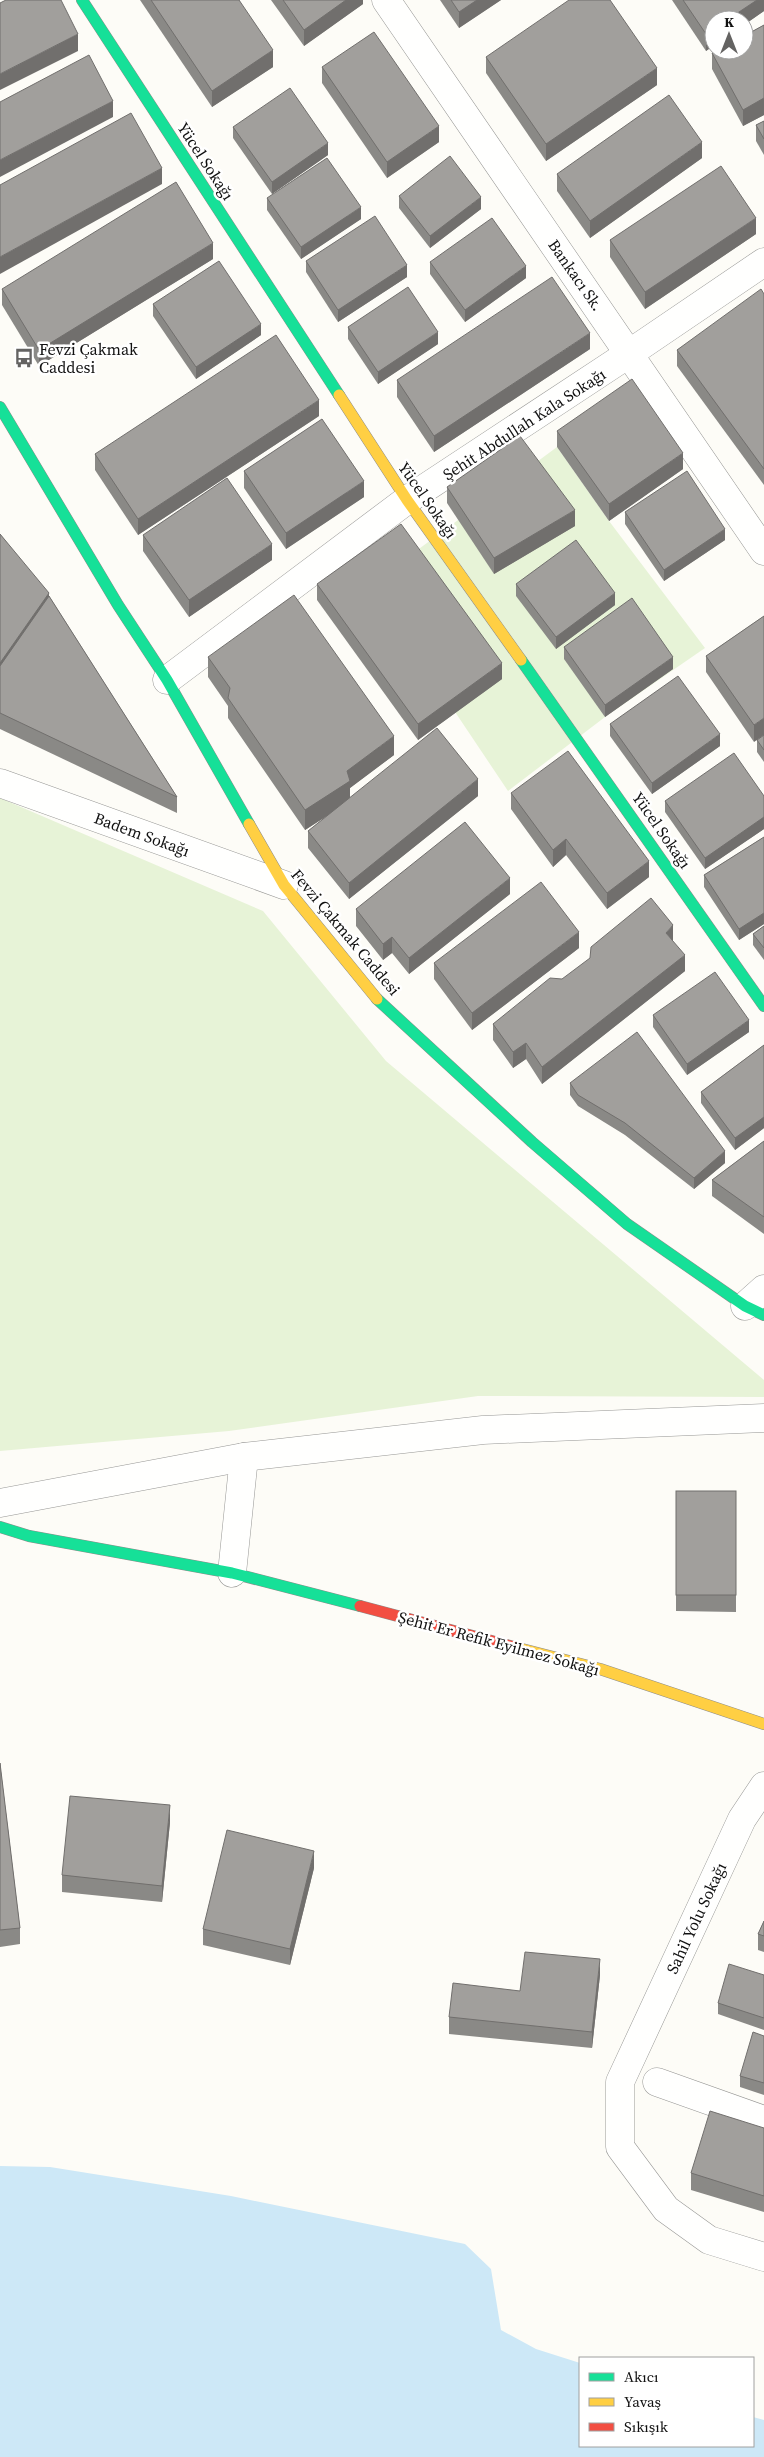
<svg xmlns="http://www.w3.org/2000/svg" width="764" height="2457" viewBox="0 0 764 2457" font-family="'Source Serif 4',serif">
	<style>
		.green { fill: #e7f3d7 }
		.water { fill: #cde8f7 }
		.lines { fill: none; stroke-linecap: round; stroke-linejoin: round }
		.street-casing { stroke: #979795; stroke-width: 29 }
		.fast-casing { stroke: #8e8d8b; stroke-width: 12 }
		.slow-casing { stroke: #8e8d8b; stroke-width: 12 }
		.jam-casing { stroke: #8e8d8b; stroke-width: 12 }
		.street { stroke: #fffffe; stroke-width: 28 }
		.fast { stroke: #16e098; stroke-width: 11 }
		.slow { stroke: #ffcf43; stroke-width: 11 }
		.jam { stroke: #f24e42; stroke-width: 11 }
		.wall { fill: #8a8986 }
		.shaded-wall { fill: #716f6d }
		.building { fill: #a19f9c; stroke: #716f6d }
		.labels { text-anchor: middle; stroke-width: 5; stroke-linejoin: round; paint-order: stroke }
		.street-label { font-size: 16px; fill: #111; stroke: #fff }
		.poi-label { font-size: 16px; fill: #111; stroke: #fff; text-anchor: start }
	</style>
	<rect width="100%" height="100%" fill="#fdfcf7"/>
	<g class="green">
		<path d="M557,447L609,521L705,648L605,717L508,791L370,585Z"/>
		<path d="M0,798L263,911L386,1061L764,1380V1397L478,1396L229,1431L0,1451Z"/>
	</g>
	<path class="water" d="M0,2166L50,2167L231,2196L465,2244L491,2269L501,2330L536,2349L580,2363V2446H753V2417L764,2420V2457H0Z"/>
	<g class="lines">
		<defs>
			<g id="street">
				<path d="M386,0L764,551"/>
				<path d="M167,680L407,500L630,353L764,262"/>
				<path d="M0,783L284,885"/>
				<path d="M745,1306L764,1289"/>
				<path d="M0,1503L244,1457L483,1430L764,1418"/>
				<path d="M232,1573L244,1457"/>
				<path d="M764,1786L742,1819L620,2082V2147L666,2209L709,2240L764,2257"/>
				<path d="M657,2082L764,2120"/>
			</g>
			<g id="fast">
				<path d="M82,0L339,395"/>
				<path d="M0,407L118,605L167,680L249,824"/>
				<path d="M521,660L764,1006"/>
				<path d="M377,999L532,1142L627,1224L745,1306L764,1315"/>
				<path d="M0,1527L29,1536L232,1573L360,1606"/>
			</g>
			<g id="slow">
				<path d="M339,395L407,500L521,660"/>
				<path d="M249,824L284,885L377,999"/>
				<path d="M514,1647L600,1669L764,1724"/>
			</g>
			<path id="jam" d="M360,1606L514,1647"/>
		</defs>
		<use href="#street" class="street-casing"/>
		<use href="#fast" class="fast-casing"/>
		<use href="#slow" class="slow-casing"/>
		<use href="#jam" class="jam-casing"/>
		<use href="#street" class="street"/>
		<use href="#fast" class="fast"/>
		<use href="#slow" class="slow"/>
		<use href="#jam" class="jam"/>
	</g>
	<g class="wall">
		<path d="M140,0H239L273,67L212,107Z"/>
		<path d="M271,0H363V4L304,46Z"/>
		<path d="M440,0H501L459,28Z"/>
		<path d="M672,0H764V11L706,51Z"/>
		<path d="M764,25V115L743,126L712,69V53Z"/>
		<path d="M486,57L657,85L546,161L486,73Z"/>
		<path d="M322,67L439,142L387,178L322,83Z"/>
		<path d="M764,121V155L756,141V125Z"/>
		<path d="M233,127L328,155L272,194L233,138Z"/>
		<path d="M702,158L590,238L557,191V174Z"/>
		<path d="M399,196L481,209L430,248L399,208Z"/>
		<path d="M267,198L361,219L301,259L267,210Z"/>
		<path d="M756,234L645,309L610,257V240Z"/>
		<path d="M213,259L39,366L2,305V289Z"/>
		<path d="M306,261L407,277L338,322L306,272Z"/>
		<path d="M430,262L526,278L465,322L430,274Z"/>
		<path d="M764,294V485L677,366V350Z"/>
		<path d="M153,304L261,335L196,379L153,316Z"/>
		<path d="M348,327L438,344L378,384L348,339Z"/>
		<path d="M590,349L434,452L397,397V380Z"/>
		<path d="M319,416L138,535L95,470V454Z"/>
		<path d="M557,431L683,469L609,521L557,447Z"/>
		<path d="M244,471L364,497L286,549L244,488Z"/>
		<path d="M447,487L575,526L494,574L447,503Z"/>
		<path d="M625,512L725,540L664,581L625,524Z"/>
		<path d="M0,534L49,596L177,797V813L0,729Z"/>
		<path d="M143,535L272,560L189,617L143,551Z"/>
		<path d="M317,584L502,679L418,740L317,600Z"/>
		<path d="M516,584L615,605L556,649L516,596Z"/>
		<path d="M764,616L754,742L706,672V656Z"/>
		<path d="M564,647L673,669L605,717L564,659Z"/>
		<path d="M208,657L394,755L350,788V798L478,796L349,899L308,848V831L327,816L305,830L228,718V706L208,677Z"/>
		<path d="M610,724L720,746L652,794L610,736Z"/>
		<path d="M764,735V762L757,752V740Z"/>
		<path d="M511,793L649,877L607,909L566,855L553,867L511,809Z"/>
		<path d="M764,796V829L705,869L665,812V801Z"/>
		<path d="M764,837V924L739,940L704,887V875Z"/>
		<path d="M510,894L409,974L392,953L383,960L356,926V909Z"/>
		<path d="M764,926V960L753,945V934Z"/>
		<path d="M673,942L685,971L542,1084L526,1059L513,1068L493,1040V1024L562,979Z"/>
		<path d="M579,948L472,1030L434,979V963Z"/>
		<path d="M653,1015L749,1032L687,1075L653,1027Z"/>
		<path d="M764,1045V1128L735,1150L701,1103V1092Z"/>
		<path d="M570,1083L725,1163L694,1189L625,1135L578,1106L570,1095Z"/>
		<path d="M764,1141V1234L712,1196V1180Z"/>
		<path d="M676,1491H736V1612L676,1611Z"/>
		<path d="M0,1763L20,1928V1944L0,1947Z"/>
		<path d="M170,1822L162,1902L62,1892V1875Z"/>
		<path d="M314,1868L290,1965L203,1945V1929Z"/>
		<path d="M764,1921V1952L758,1950V1934Z"/>
		<path d="M600,1975L592,2048L449,2034V2017L520,1991Z"/>
		<path d="M764,1975V2030L718,2014V2003Z"/>
		<path d="M764,2036V2095L740,2087V2076Z"/>
		<path d="M764,2128V2212L691,2190V2173Z"/>
	</g>
	<g class="shaded-wall">
		<path d="M346,0H363V4L304,46V30Z"/>
		<path d="M477,0H501L459,28V12Z"/>
		<path d="M757,0H764V11L744,25V20H727Z"/>
		<path d="M714,29V45L706,51V34Z"/>
		<path d="M78,34V51L0,90V74Z"/>
		<path d="M273,50V67L212,107V91Z"/>
		<path d="M657,68V85L546,161V144Z"/>
		<path d="M764,98V115L743,126V110Z"/>
		<path d="M113,101V117L0,177V160Z"/>
		<path d="M439,126V142L387,178V162Z"/>
		<path d="M702,142V158L590,238V221Z"/>
		<path d="M328,143V155L272,194V182Z"/>
		<path d="M162,168V184L0,274V257Z"/>
		<path d="M481,197V209L430,248V236Z"/>
		<path d="M361,207V219L301,259V247Z"/>
		<path d="M756,218V234L645,309V292Z"/>
		<path d="M213,243V259L39,366V350Z"/>
		<path d="M407,265V277L338,322V310Z"/>
		<path d="M526,266V278L465,322V310Z"/>
		<path d="M261,324V335L196,379V367Z"/>
		<path d="M438,332V344L378,384V372Z"/>
		<path d="M590,333V349L434,452V436Z"/>
		<path d="M319,400V416L138,535V519Z"/>
		<path d="M683,453V469L609,521V504Z"/>
		<path d="M364,481V497L286,549V533Z"/>
		<path d="M575,510V526L494,574V558Z"/>
		<path d="M725,529V540L664,581V570Z"/>
		<path d="M272,544V560L189,617V600Z"/>
		<path d="M49,593V612L0,683V663Z"/>
		<path d="M615,593V605L556,649V637Z"/>
		<path d="M673,657V669L605,717V705Z"/>
		<path d="M502,663V679L418,740V724Z"/>
		<path d="M764,718V735L754,742V725Z"/>
		<path d="M720,734V746L652,794V783Z"/>
		<path d="M394,736V755L350,788V801L305,830V810L347,771Z"/>
		<path d="M478,779V796L349,899V883Z"/>
		<path d="M764,817V829L705,869V858Z"/>
		<path d="M566,839V855L553,867V850Z"/>
		<path d="M649,861V877L607,909V893Z"/>
		<path d="M510,878V894L409,974V958Z"/>
		<path d="M764,913V924L739,940V929Z"/>
		<path d="M673,925V942L666,933Z"/>
		<path d="M579,932V948L472,1030V1013Z"/>
		<path d="M392,937V953L383,960V944Z"/>
		<path d="M685,955V971L542,1084V1067Z"/>
		<path d="M749,1020V1032L687,1075V1064Z"/>
		<path d="M526,1043V1059L513,1068V1052Z"/>
		<path d="M764,1117V1128L735,1150V1138Z"/>
		<path d="M725,1151V1163L694,1189V1178Z"/>
		<path d="M170,1805V1822L162,1902V1886Z"/>
		<path d="M314,1851V1868L290,1965V1949Z"/>
		<path d="M600,1959V1975L592,2048V2032Z"/>
	</g>
	<g class="building">
		<path d="M6,0H61L78,34L0,74V3Z"/>
		<path d="M151,0H239L273,50L212,91Z"/>
		<path d="M283,0H346L304,30Z"/>
		<path d="M451,0H477L459,12Z"/>
		<path d="M569,0H610L657,68L546,144L486,57Z"/>
		<path d="M683,0H757L727,20H714V29L706,34Z"/>
		<path d="M764,25V98L743,110L712,53L718,50H744V36Z"/>
		<path d="M374,32L439,126L387,162L322,67Z"/>
		<path d="M89,55L113,101L0,160V102Z"/>
		<path d="M290,88L328,143L272,182L233,127Z"/>
		<path d="M669,95L702,142L590,221L557,174Z"/>
		<path d="M131,113L162,168L0,257V185Z"/>
		<path d="M764,121V139L756,125Z"/>
		<path d="M450,156L481,197L430,236L399,196Z"/>
		<path d="M327,158L361,207L301,247L267,198Z"/>
		<path d="M721,166L756,218L645,292L610,240Z"/>
		<path d="M176,182L213,243L39,350L2,289Z"/>
		<path d="M375,216L407,265L338,310L306,261Z"/>
		<path d="M492,218L526,266L465,310L430,262Z"/>
		<path d="M219,261L261,324L196,367L153,304Z"/>
		<path d="M552,277L590,333L434,436L397,380Z"/>
		<path d="M408,287L438,332L378,372L348,327Z"/>
		<path d="M761,289L764,294V469L677,350Z"/>
		<path d="M276,335L319,400L138,519L95,454Z"/>
		<path d="M632,379L683,453L609,504L557,431Z"/>
		<path d="M322,419L364,481L286,533L244,471Z"/>
		<path d="M520,436L575,510L494,558L447,487Z"/>
		<path d="M687,471L725,529L664,570L625,512Z"/>
		<path d="M227,478L272,544L189,600L143,535Z"/>
		<path d="M401,524L502,663L418,724L317,584Z"/>
		<path d="M0,534L49,593L0,663Z"/>
		<path d="M576,540L615,593L556,637L516,584Z"/>
		<path d="M294,595L394,736L347,771L350,781L305,810L228,698L230,688L208,657Z"/>
		<path d="M49,596L177,797L0,713V666Z"/>
		<path d="M632,598L673,657L605,705L564,647Z"/>
		<path d="M764,616V718L754,725L706,656Z"/>
		<path d="M678,676L720,734L652,783L610,724Z"/>
		<path d="M437,728L478,779L349,883L308,831Z"/>
		<path d="M764,735V750L757,740Z"/>
		<path d="M568,751L649,861L607,893L566,839L553,850L511,793Z"/>
		<path d="M734,753L764,796V817L705,858L665,801Z"/>
		<path d="M465,822L510,878L409,958L392,937L383,944L356,909Z"/>
		<path d="M764,837V913L739,929L704,875Z"/>
		<path d="M541,882L579,932L472,1013L434,963Z"/>
		<path d="M651,898L673,925L666,933L685,955L542,1067L526,1043L513,1052L493,1024L550,978L562,979L590,958L591,947Z"/>
		<path d="M764,926V948L753,934Z"/>
		<path d="M715,972L749,1020L687,1064L653,1015Z"/>
		<path d="M637,1032L725,1151L694,1178L625,1123L578,1095L570,1083Z"/>
		<path d="M764,1045V1117L735,1138L701,1092Z"/>
		<path d="M764,1141V1217L712,1180Z"/>
		<rect x="676" y="1491" width="60" height="104"/>
		<path d="M0,1763L20,1928L0,1930Z"/>
		<path d="M70,1796L170,1805L162,1886L62,1875Z"/>
		<path d="M227,1830L314,1851L290,1949L203,1929Z"/>
		<path d="M764,1921V1936L758,1934Z"/>
		<path d="M525,1952L600,1959L592,2032L449,2017L453,1983L520,1991Z"/>
		<path d="M729,1964L764,1975V2018L718,2003Z"/>
		<path d="M753,2032L764,2036V2083L740,2076Z"/>
		<path d="M710,2111L764,2128V2196L691,2173Z"/>
	</g>
	<defs>
		<symbol id="bus-bare" viewBox="-9 -9 18 18"><path d="M-5-6H5V4H4V6H2V4H-2V6H-4V4H-5ZM-3.5-4V0h7V-4ZM-3.5 1.2v1.5H-2V1.2ZM2 1.2v1.5H3.5V1.2Z" fill="#646362" stroke="#fff" stroke-width="2.5" paint-order="stroke"/></symbol>
	</defs>
	<g fill-rule="evenodd">
		<use href="#bus-bare" x="10" y="344" width="28" height="28"/>
	</g>
	<g class="labels">
		<g class="street-label">
			<text transform="translate(206 161) rotate(57)" y="6">Yücel Sokağı</text>
			<text transform="translate(576 275) rotate(55)" y="6">Bankacı Sk.</text>
			<text transform="translate(524 424) rotate(-33)" y="6">Şehit Abdullah Kala Sokağı</text>
			<text transform="translate(428 500) rotate(55)" y="6">Yücel Sokağı</text>
			<text transform="translate(662 830) rotate(55)" y="6">Yücel Sokağı</text>
			<text transform="translate(142 834) rotate(20)" y="6">Badem Sokağı</text>
			<text transform="translate(346 932) rotate(50)" y="6">Fevzi Çakmak Caddesi</text>
			<text transform="translate(499 1643) rotate(15)" y="6">Şehit Er Refik Eyilmez Sokağı</text>
			<text transform="translate(696 1918) rotate(-65)" y="6">Sahil Yolu Sokağı</text>
		</g>
		<g class="poi-label">
			<text x="39" y="355">Fevzi Çakmak<tspan x="39" dy="18">Caddesi</tspan></text>
		</g>
	</g>
	<rect x="579" y="2357" width="175" height="90" fill="#ffffff" stroke="#a0a0a0"/>
	<rect x="589" y="2373" width="25" height="8" fill="#16e098" stroke="#a0a0a0"/>
	<text x="624" y="2382" font-size="15" fill="#111111">Akıcı</text>
	<rect x="589" y="2398" width="25" height="8" fill="#ffcf43" stroke="#a0a0a0"/>
	<text x="624" y="2407" font-size="15" fill="#111111">Yavaş</text>
	<rect x="589" y="2423" width="25" height="8" fill="#f24e42" stroke="#a0a0a0"/>
	<text x="624" y="2432" font-size="15" fill="#111111">Sıkışık</text>
	<g transform="translate(729 35)"><circle r="24" fill="#ffffff" stroke="#a0a0a0"/>
	<path d="M0-4L9 19L0 12L-9 19Z" fill="#646362"/>
	<text y="-8" font-size="14" font-weight="bold" text-anchor="middle" fill="#111111">K</text>
	</g>
</svg>
